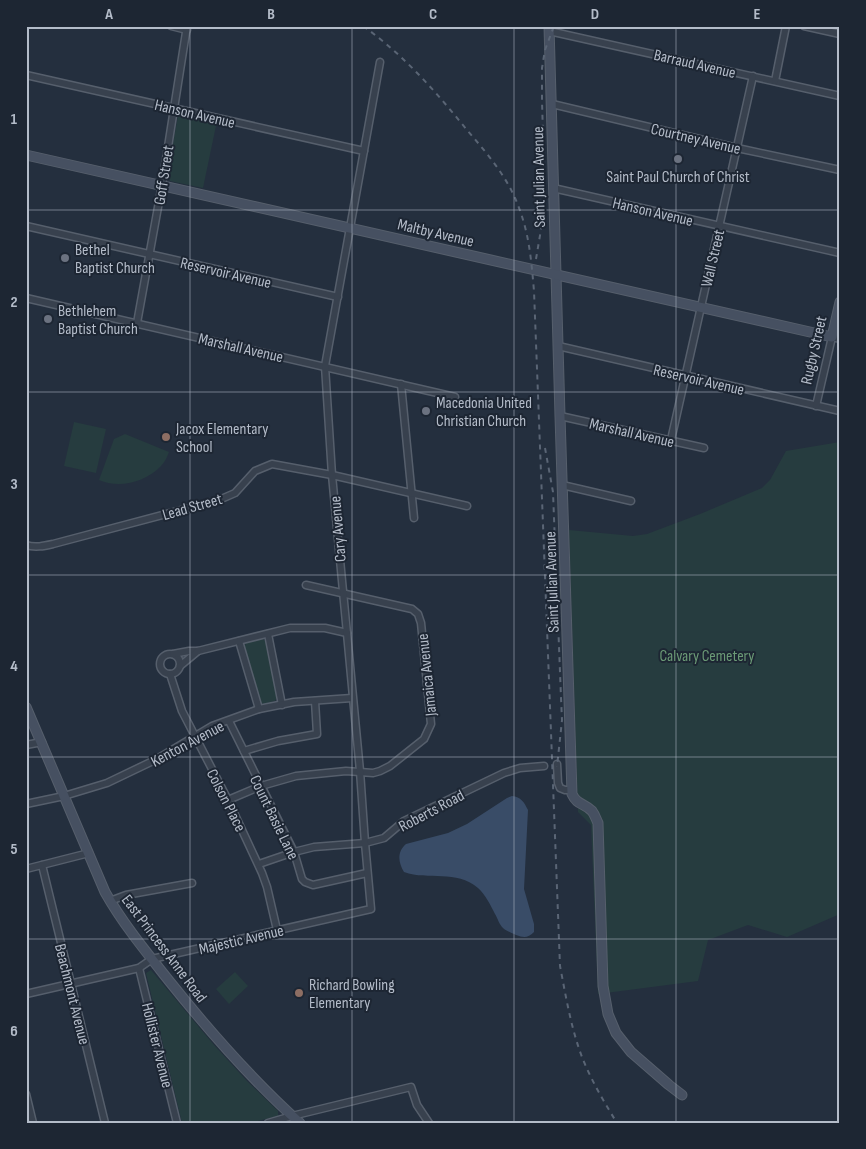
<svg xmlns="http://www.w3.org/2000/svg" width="866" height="1149" viewBox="0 0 866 1149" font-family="'Sofia Sans Condensed',sans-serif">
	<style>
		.green { fill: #263c3f }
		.water { fill: #394c67 }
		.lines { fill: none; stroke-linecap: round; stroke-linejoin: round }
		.street-casing { stroke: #565f6c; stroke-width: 9 }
		.secondary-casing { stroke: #565f6c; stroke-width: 11 }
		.street { stroke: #38414e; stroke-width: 6 }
		.secondary { stroke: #465061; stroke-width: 9 }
		.rail { stroke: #5a6575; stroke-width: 2; stroke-dasharray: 5 5; stroke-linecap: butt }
		.grid { fill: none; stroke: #b4bcc9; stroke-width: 1; stroke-opacity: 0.55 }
		.worship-dot { fill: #6b7280; stroke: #1d2633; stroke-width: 2 }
		.education-dot { fill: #8d6e63; stroke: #1d2633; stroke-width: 2 }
		.labels { text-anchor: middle; stroke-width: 4; stroke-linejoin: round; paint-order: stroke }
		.street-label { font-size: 16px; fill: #b4bcc9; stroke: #1d2633 }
		.poi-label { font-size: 16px; fill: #b4bcc9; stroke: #1d2633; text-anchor: start }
		.park-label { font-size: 16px; fill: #6b9a76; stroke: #1d2633 }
		.neatline { fill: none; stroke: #b4bcc9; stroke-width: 2 }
		.grid-label { font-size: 16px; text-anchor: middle; font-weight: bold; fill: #b4bcc9 }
	</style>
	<rect width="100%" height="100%" fill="#242f3e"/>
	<g class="green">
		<path d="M181,113L217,121L203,188L170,181L167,177L178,116Z"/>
		<path d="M74,422L106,429L96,473L64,466Z"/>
		<path d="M125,434L169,452C167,457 165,462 161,466C146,482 119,489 99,480L114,439Z"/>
		<path d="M840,442V914L787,937L748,925L708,940L698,981L598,994L591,825L578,812L569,530L633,536L647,534L700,514L762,488L770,480L786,451Z"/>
		<path d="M263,639L266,642L277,697L275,701L263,704L259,701L244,648L246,643Z"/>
		<path d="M151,970L214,1045L247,1081L278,1111V1116L250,1123H182L146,973Z"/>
		<path d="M235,972L248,986L229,1004L216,989Z"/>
	</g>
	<path class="water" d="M512,796C521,797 524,802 528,810L524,889L534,924V932C528,938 524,938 516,935C512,933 506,931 503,928C499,924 498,919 495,914C491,906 485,894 478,888C456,869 429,881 404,872C398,862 397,852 406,844L448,833L467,824L507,798Z"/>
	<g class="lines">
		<defs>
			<g id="street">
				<path d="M171,26L187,30"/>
				<path d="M804,26L840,34"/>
				<path d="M549,31L840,96"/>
				<path d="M26,75L364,151"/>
				<path d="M775,81L786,26"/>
				<path d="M552,104L737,148L840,170"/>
				<path d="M553,188L840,253"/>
				<path d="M26,226L338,297"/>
				<path d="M26,298L455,397"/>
				<path d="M137,323L162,185L187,26"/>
				<path d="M558,346L840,411"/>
				<path d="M401,384L414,518"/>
				<path d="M816,406L832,337L840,339"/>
				<path d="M560,416L704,448"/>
				<path d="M671,440L753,76"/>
				<path d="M562,485L631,501"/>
				<path d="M26,545C35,548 44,546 53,544L219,500L235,493L255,471L272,464L332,475L467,506"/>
				<path d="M268,634L282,705"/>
				<path d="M239,641L259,709"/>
				<circle cx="170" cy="664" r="10"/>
				<path d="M173,654L189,651H198L290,628H325L347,633"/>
				<path d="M180,666L198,651"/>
				<path d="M170,674L182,711L228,800L262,873L267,887L277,930"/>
				<path d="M229,721L294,852L302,879L305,882L313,885L367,873"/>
				<path d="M26,745L42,742"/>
				<path d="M244,751L278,741L317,734L315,701"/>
				<path d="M557,764L558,783L560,788L565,790H572"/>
				<path d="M228,800L261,786L296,776L346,771L373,773L380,771L390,766L424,739L431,724L421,623L418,614L412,609L306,585"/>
				<path d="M26,804L64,796L107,783L155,760L212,726L259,709L294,702L352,698"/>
				<path d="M259,864L294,852L314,847L365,843L384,838L404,821L504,773L520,768L544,766"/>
				<path d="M42,865L105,1123"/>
				<path d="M26,869L89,853"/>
				<path d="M110,901L126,895L192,883"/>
				<path d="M139,968L177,1123"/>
				<path d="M26,994L139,968L152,959L371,909L365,843L360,771L332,475L325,366L380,62"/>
				<path d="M26,1094L33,1123"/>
				<path d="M268,1123L292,1116L411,1087L417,1105L429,1123"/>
			</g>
			<g id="secondary">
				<path d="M549,26L560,416L572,794C577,805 584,803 592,811C595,815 596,819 598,823L603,986L608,1014L616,1033L631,1052L669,1085L682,1095"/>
				<path d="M26,155L832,337L840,302"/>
				<path d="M26,707L105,892C123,924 147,953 170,982C210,1032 252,1080 300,1123"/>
			</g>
		</defs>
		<use href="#street" class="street-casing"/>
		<use href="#secondary" class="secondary-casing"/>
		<use href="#street" class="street"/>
		<use href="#secondary" class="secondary"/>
		<g class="rail">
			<path d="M363,26C404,55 436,92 467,130C485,151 504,173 515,198C529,230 531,257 534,291L560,966C566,997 571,1028 582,1057C591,1080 604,1102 617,1123"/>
			<path d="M536,259L545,206L542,101V68L545,50L554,26"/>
			<path d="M545,448L553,492L561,698L562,720L557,767"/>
		</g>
	</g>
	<path class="grid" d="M190,26V1123M352,26V1123M514,26V1123M676,26V1123M26,210H840M26,392H840M26,575H840M26,757H840M26,939H840"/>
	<g class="worship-dot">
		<circle cx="678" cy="159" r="5"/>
		<circle cx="65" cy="258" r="5"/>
		<circle cx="48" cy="319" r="5"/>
		<circle cx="426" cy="411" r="5"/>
	</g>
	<g class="education-dot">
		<circle cx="166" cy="437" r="5"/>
		<circle cx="299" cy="993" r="5"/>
	</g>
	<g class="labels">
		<g class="street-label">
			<text transform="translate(695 63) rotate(13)" y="6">Barraud Avenue</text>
			<text transform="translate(195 113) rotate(13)" y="6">Hanson Avenue</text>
			<text transform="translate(696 138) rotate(13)" y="6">Courtney Avenue</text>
			<text transform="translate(163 175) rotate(-81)" y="6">Goff Street</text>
			<text transform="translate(538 177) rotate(-91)" y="6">Saint Julian Avenue</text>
			<text transform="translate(653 211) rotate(13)" y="6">Hanson Avenue</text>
			<text transform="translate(436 232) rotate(13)" y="6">Maltby Avenue</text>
			<text transform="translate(712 258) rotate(-77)" y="6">Wall Street</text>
			<text transform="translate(226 272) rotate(13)" y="6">Reservoir Avenue</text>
			<text transform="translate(241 347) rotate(13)" y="6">Marshall Avenue</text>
			<text transform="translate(813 350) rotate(-77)" y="6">Rugby Street</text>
			<text transform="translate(699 379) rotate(13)" y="6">Reservoir Avenue</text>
			<text transform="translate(632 432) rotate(13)" y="6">Marshall Avenue</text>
			<text transform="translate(192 506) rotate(-16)" y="6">Lead Street</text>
			<text transform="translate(337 529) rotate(-95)" y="6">Cary Avenue</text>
			<text transform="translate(551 582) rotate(-92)" y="6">Saint Julian Avenue</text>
			<text transform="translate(426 675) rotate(-96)" y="6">Jamaica Avenue</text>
			<text transform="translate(187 743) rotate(-28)" y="6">Kenton Avenue</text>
			<text transform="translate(227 800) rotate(63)" y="6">Colson Place</text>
			<text transform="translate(431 810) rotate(-28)" y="6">Roberts Road</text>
			<text transform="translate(275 817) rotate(64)" y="6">Count Basie Lane</text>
			<text transform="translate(241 939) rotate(-13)" y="6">Majestic Avenue</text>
			<text transform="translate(165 948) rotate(53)" y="6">East Princess Anne Road</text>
			<text transform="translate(73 994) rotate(76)" y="6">Beachmont Avenue</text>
			<text transform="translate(158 1045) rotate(76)" y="6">Hollister Avenue</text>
		</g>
		<g class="poi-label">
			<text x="678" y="182" text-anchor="middle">Saint Paul Church of Christ</text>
			<text x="75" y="255">Bethel<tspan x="75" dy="18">Baptist Church</tspan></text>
			<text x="58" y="316">Bethlehem<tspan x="58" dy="18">Baptist Church</tspan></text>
			<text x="436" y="408">Macedonia United<tspan x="436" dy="18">Christian Church</tspan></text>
			<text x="176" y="434">Jacox Elementary<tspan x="176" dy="18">School</tspan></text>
			<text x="309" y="990">Richard Bowling<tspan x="309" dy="18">Elementary</tspan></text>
		</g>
		<g class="park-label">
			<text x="707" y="661">Calvary Cemetery</text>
		</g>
	</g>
	<rect width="866" height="1149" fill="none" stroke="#1d2633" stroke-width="55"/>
	<rect x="28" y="28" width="810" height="1094" class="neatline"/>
	<g class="grid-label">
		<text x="109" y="19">A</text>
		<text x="271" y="19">B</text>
		<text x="433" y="19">C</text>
		<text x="595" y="19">D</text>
		<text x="757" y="19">E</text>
		<text x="14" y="124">1</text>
		<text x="14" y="307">2</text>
		<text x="14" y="489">3</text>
		<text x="14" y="671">4</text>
		<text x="14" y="854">5</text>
		<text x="14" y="1036">6</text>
	</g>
</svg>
